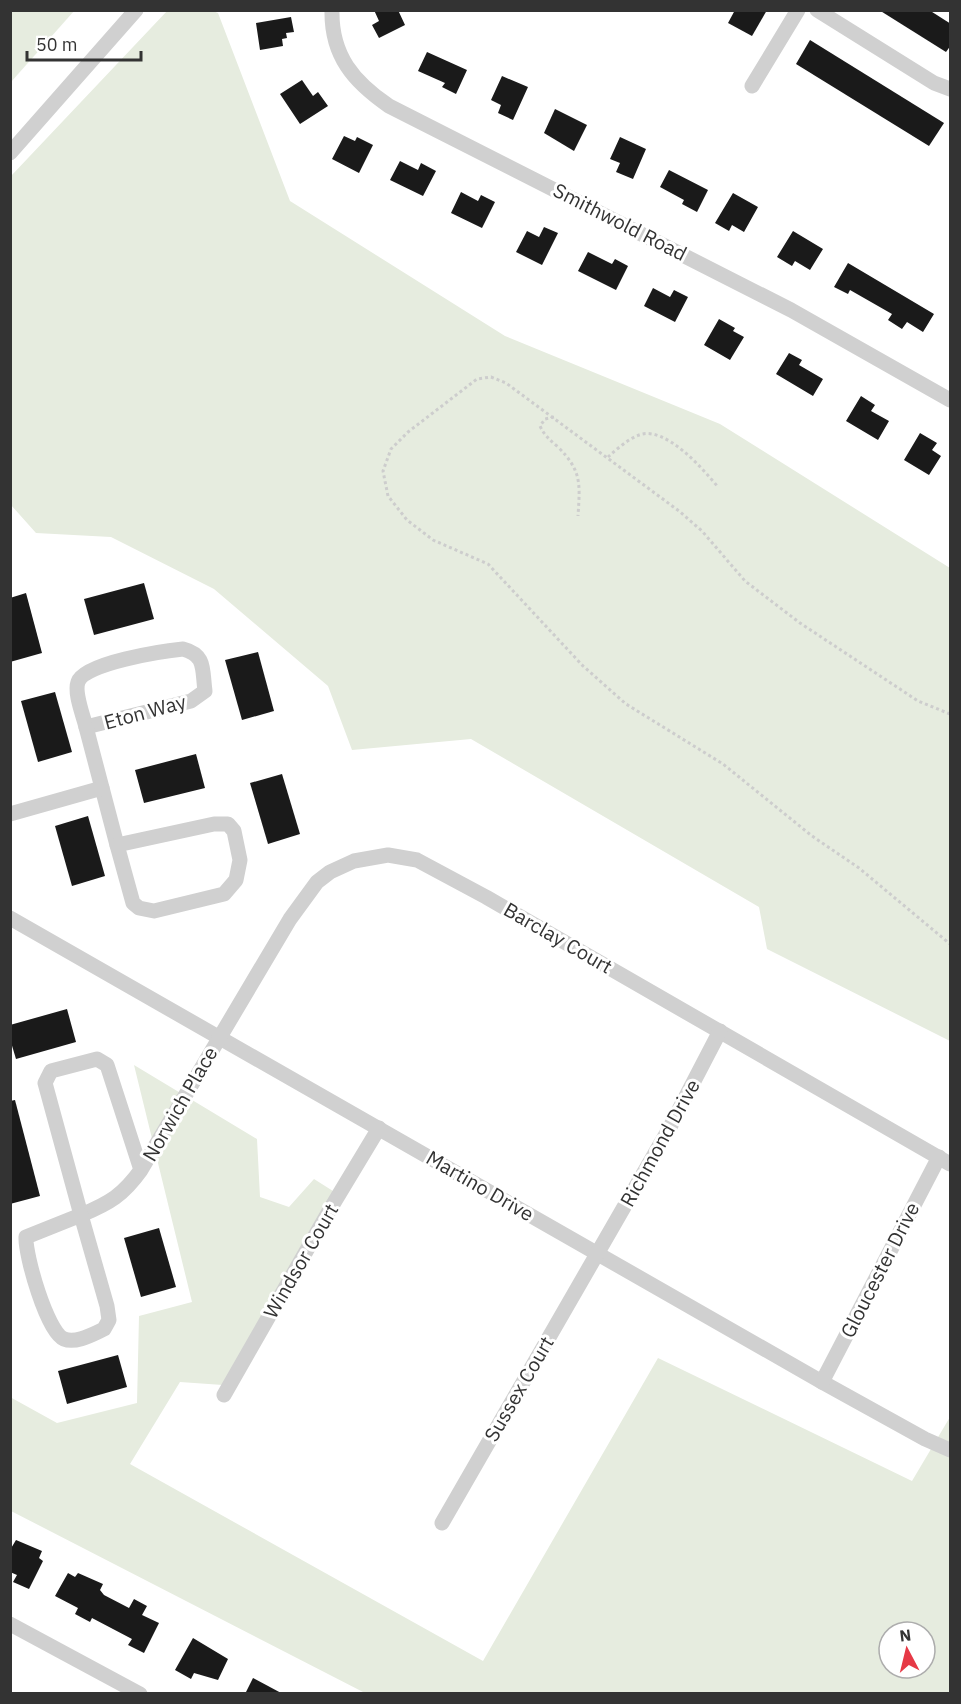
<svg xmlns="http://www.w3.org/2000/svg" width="961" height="1704" viewBox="0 0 961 1704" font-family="'IBM Plex Sans',sans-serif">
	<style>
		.green { fill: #e6ecdf; fill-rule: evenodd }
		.building { fill: #1a1a1a }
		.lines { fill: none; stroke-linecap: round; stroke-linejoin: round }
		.path { stroke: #cdcdcd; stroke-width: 3; stroke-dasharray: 3 3; stroke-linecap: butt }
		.street { stroke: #d0d0d0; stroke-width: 15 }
		.labels { text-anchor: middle; stroke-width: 6; stroke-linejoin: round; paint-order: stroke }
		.street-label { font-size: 20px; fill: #333; stroke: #fff }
	</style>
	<rect width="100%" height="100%" fill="#fff"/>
	<g class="green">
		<path d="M11,10L74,11L11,82L10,11Z"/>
		<path d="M168,10L213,11L218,13L290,201L505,336L720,424L950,568V1041L767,949L759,907L471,739L352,750L328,686L214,589L111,537L36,533L11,505V176Z"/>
		<path d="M134,1065L257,1139L260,1197L289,1207L314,1179L344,1198L237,1386L180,1382L130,1464L483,1661L658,1358L912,1481L950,1417V1693H365L11,1511L10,1397L57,1423L137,1403L139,1316L192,1302ZM889,1632H925V1668H889Z"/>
	</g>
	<g class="building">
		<path d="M374,10H398L405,25L379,38L372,25L379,21Z"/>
		<path d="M735,10H767L752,36L728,23Z"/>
		<path d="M879,10H929L951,24V45L946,52Z"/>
		<path d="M291,17L294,32L286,33L287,38L282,39L283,46L260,50L256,23Z"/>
		<path d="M810,40L944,123L929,146L796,64Z"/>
		<path d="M427,52L467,70L456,94L442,87L445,83L418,71Z"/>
		<path d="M502,76L528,87L513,120L498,113L501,105L491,100Z"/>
		<path d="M302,80L313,96L318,92L328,106L300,124L280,94Z"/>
		<path d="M555,109L587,125L574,151L544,133Z"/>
		<path d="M344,136L355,141L357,137L373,145L359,173L332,159Z"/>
		<path d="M620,137L646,149L633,179L616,172L620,163L610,159Z"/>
		<path d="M400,161L418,170L421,163L436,171L423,196L390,180Z"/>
		<path d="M669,170L708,190L697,212L682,204L684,200L660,187Z"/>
		<path d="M461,192L478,201L481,195L495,202L482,228L451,213Z"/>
		<path d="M733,193L758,207L744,232L732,225L729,231L715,223Z"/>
		<path d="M544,227L558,233L542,265L516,252L527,231L539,237Z"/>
		<path d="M793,231L823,249L810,270L795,261L792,266L777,257Z"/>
		<path d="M588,252L612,264L615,259L628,266L616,290L578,271Z"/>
		<path d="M848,263L934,314L923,332L907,322L902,329L888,320L892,314L850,290L848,294L834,287Z"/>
		<path d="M653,288L670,297L674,290L688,297L675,322L644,306Z"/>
		<path d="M719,319L735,328L733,331L744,337L730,360L704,345Z"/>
		<path d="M789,353L802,360L799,365L823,379L813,396L776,374Z"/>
		<path d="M861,396L875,405L871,411L889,421L878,440L846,421Z"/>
		<path d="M920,433L937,443L932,450L941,456L929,475L904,460Z"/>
		<path d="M144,583L154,619L94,635L84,599Z"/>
		<path d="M26,593L42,653L10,662V598Z"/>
		<path d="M258,652L274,711L242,720L225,660Z"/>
		<path d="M55,692L72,752L38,762L21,701Z"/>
		<path d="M196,754L205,788L144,803L135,770Z"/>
		<path d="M282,774L300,834L268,844L250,783Z"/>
		<path d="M88,816L105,876L72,886L55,826Z"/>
		<path d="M67,1009L76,1042L16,1059L10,1039V1025Z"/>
		<path d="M15,1100L40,1196L10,1204V1101Z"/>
		<path d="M159,1228L176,1287L141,1297L124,1238Z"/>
		<path d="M118,1355L127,1387L67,1404L58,1371Z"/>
		<path d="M16,1540L42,1551L39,1558L43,1561L29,1589L13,1582L17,1575L10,1572V1550Z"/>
		<path d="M68,1573L75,1577L78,1573L103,1584L100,1590L104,1595L129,1608L134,1599L147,1606L142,1615L159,1623L144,1653L128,1645L132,1639L92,1618L90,1622L75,1614L78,1608L55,1596Z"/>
		<path d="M193,1638L228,1659L218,1680L194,1673L191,1679L175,1670Z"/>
		<path d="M253,1678L283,1694H245Z"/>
	</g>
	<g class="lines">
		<g class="path">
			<path d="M554,417L545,419L540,426C544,435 550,440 558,447C582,471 580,484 578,516"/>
			<path d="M608,457C617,449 628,439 639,435C665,425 703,469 718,487"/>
			<path d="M950,714L918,701L800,623L745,581L702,531L679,511L506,383L491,377L477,379L408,432L391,449L383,471L388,496L407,520L433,540L488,564L583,666L626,704L723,764L812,836L859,868L950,944"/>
		</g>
		<g class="street">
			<path d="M332,10C331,56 354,82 389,106L791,310L950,400"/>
			<path d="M817,10L934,83L950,89"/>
			<path d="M752,86L798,10"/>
			<path d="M10,153L136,10"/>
			<path d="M183,649C206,655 202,669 205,691L191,701L86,727C83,715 74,693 78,682C84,663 163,651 183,649Z"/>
			<path d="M86,727L117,845"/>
			<path d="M10,814L102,788"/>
			<path d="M214,824H228L234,831L240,860L236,880L224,894L154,911L139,908L133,903L117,845Z"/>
			<path d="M10,918L822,1382L925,1439L950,1450"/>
			<path d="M141,1170L107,1065L97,1059L51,1071L45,1083L81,1215C110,1203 123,1195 141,1170L290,919L317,882L330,872L354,861L388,855L417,860L486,897L950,1164"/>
			<path d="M81,1215L107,1306L109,1320L104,1329C93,1334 76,1344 64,1339C47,1332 25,1255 26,1237Z"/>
			<path d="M822,1382L939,1157"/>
			<path d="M224,1395L332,1206L379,1128"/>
			<path d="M442,1523L669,1129L720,1031"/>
			<path d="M10,1624L140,1694"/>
		</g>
	</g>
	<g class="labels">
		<g class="street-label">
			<text transform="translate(620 222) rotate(27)" y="7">Smithwold Road</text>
			<text transform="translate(145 712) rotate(-15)" y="7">Eton Way</text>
			<text transform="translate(558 938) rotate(30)" y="7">Barclay Court</text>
			<text transform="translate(180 1104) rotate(-60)" y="7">Norwich Place</text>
			<text transform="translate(660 1143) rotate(-61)" y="7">Richmond Drive</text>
			<text transform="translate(480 1186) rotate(30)" y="7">Martino Drive</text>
			<text transform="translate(301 1261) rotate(-60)" y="7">Windsor Court</text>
			<text transform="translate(880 1270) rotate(-63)" y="7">Gloucester Drive</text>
			<text transform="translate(519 1389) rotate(-60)" y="7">Sussex Court</text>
		</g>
	</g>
	<rect width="961" height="1704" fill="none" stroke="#333333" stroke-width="24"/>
	<g transform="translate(907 1650) rotate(353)"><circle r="28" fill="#ffffff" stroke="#adadad" stroke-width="1.5"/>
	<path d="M0-4.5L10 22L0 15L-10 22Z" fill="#e63946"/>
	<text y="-9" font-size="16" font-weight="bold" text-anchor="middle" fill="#333333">N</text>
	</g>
	<path d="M27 51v9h114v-9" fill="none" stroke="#333333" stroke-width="3"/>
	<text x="36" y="51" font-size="18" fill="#333333" stroke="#ffffff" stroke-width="4.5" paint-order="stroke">50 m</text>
</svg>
